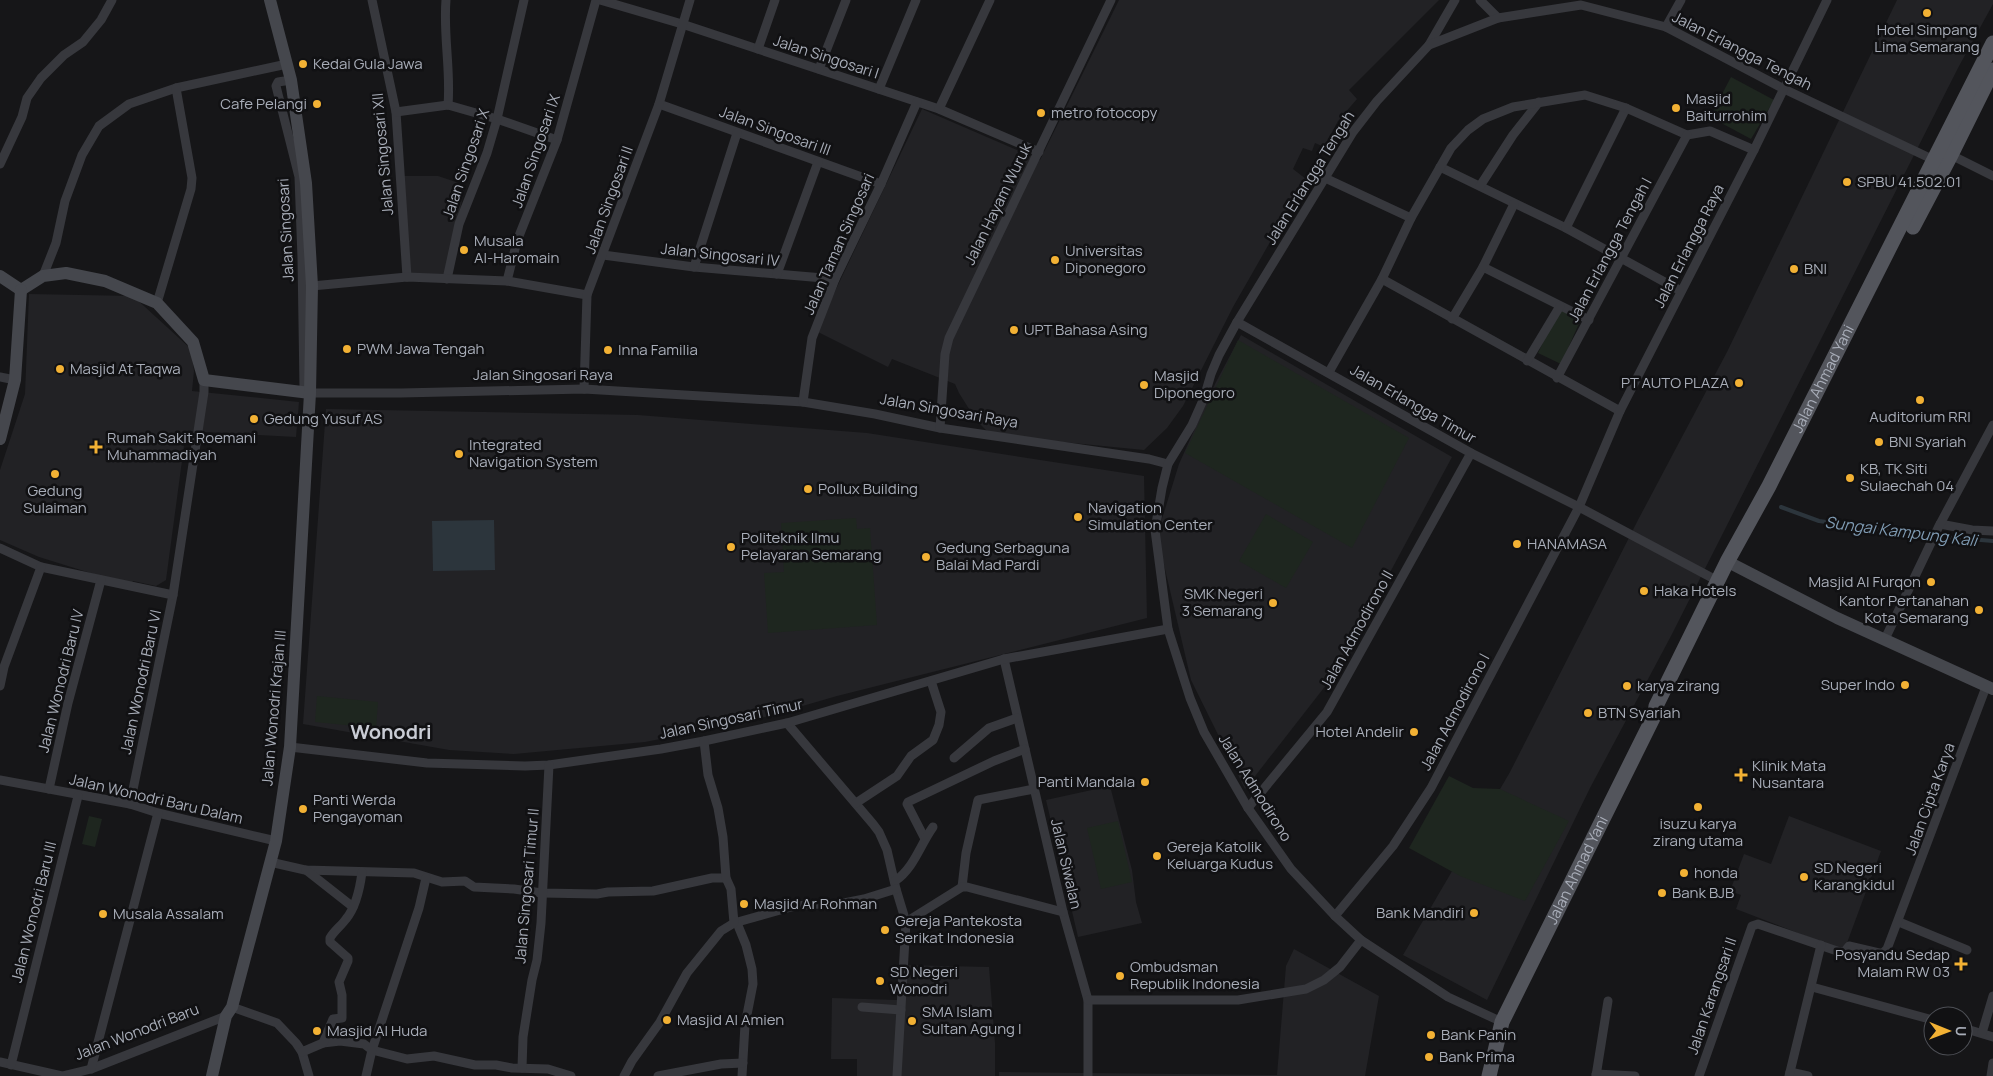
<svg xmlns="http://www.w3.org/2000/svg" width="1993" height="1076" viewBox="0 0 1993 1076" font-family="Manrope,sans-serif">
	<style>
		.built { fill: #222225 }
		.green { fill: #1e261f }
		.water { fill: #2c353c }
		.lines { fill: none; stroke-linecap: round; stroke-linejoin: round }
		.stream { stroke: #2c353c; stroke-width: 4 }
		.street { stroke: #37383d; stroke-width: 9 }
		.secondary { stroke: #45474d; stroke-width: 12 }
		.primary { stroke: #53555c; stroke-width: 15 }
		.poi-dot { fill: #f2b134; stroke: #111113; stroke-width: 2 }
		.labels { text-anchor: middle; stroke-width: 5; stroke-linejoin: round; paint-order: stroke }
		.poi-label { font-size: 15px; fill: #a8adb8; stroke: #111113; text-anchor: start }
		.street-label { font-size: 15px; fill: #a8adb8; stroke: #111113 }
		.water-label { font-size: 16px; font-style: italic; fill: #7f9bb3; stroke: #111113 }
		.district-label { font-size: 20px; font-weight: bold; fill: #c9ccd4; stroke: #111113 }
	</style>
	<rect width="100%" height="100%" fill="#161618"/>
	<g class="built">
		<path d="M1119,0H1439L1349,90L1357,99L1338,121L1324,147L1315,143L1312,151L1303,148L1293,169L1306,179L1233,307L1183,406L1167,428L1144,450L991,435L976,420L959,393L955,384L892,359L888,367L816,331L922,109L1040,160Z"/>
		<path d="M1897,0H1993V4L1958,68L1671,636L1590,788L1487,1000L1403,955L1510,772L1638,520L1727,352Z"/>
		<path d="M404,176H438L465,185L447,274H409Z"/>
		<path d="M29,294L133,296L191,349L194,371L192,391L299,402L296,437L186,431L166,580L156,586L133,581L129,585L39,557L0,540V470L25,394Z"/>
		<path d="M1241,335L1452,457L1337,671L1245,789L1191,680L1157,535L1179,464L1215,384Z"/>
		<path d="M326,409L638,415L867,433L1144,476L1147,618L837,696L751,721L645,742L514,754L449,750L303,724Z"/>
		<path d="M1110,786L1132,870L1136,902L1142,923L1078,937L1046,800Z"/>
		<path d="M1789,816L1881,851L1844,951L1736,909L1741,895L1730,891L1744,854L1771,864Z"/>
		<path d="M1294,949L1379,996L1365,1076H999V1072L1277,1075L1286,966Z"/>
		<path d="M899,965L989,967L995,1043V1076H857V1059H831L832,998L897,1000Z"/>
	</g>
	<g class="green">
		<path d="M1731,77L1774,100L1751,139L1710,117Z"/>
		<path d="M1559,308L1581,319L1561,364L1538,353Z"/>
		<path d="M1238,340L1409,438L1352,548L1185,453Z"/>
		<path d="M1266,514L1313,542L1286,588L1239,561Z"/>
		<path d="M856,518L857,529L870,528L877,625L768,633L764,573L784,572L781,523Z"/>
		<path d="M317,696L378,702L376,728L315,722Z"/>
		<path d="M1449,776L1473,788L1500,789L1569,821L1525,901L1460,876L1409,848Z"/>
		<path d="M89,816L102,819L95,847L82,844Z"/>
		<path d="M1118,821L1132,882L1101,889L1087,828Z"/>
	</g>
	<path class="water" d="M494,520L495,570L433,571L432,521Z"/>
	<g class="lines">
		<path class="stream" d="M1781,507L1819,521L1920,535L1993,541"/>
		<g class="street">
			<path d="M372,0L396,112L407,277"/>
			<path d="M446,0C443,35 451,70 448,105"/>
			<path d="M600,0L682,24L939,109L1039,152"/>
			<path d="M1480,0L1498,18"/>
			<path d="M1666,27L1681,0"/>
			<path d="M1429,45L1455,0"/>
			<path d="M758,49L775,0"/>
			<path d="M819,69L846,0"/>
			<path d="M291,80L278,82L276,86L299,177L302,258L304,388L307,389"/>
			<path d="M879,89L916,0"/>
			<path d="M659,104L881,184"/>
			<path d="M939,109L990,0"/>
			<path d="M396,112L448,105L497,119L557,140"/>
			<path d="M1951,155L1993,176"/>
			<path d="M0,164L22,117L27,98L41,78L64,55L83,42L101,20L112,0"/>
			<path d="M1440,167L1566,228L1681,291"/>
			<path d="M1325,178L1411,218"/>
			<path d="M1480,186L1513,135L1539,102"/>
			<path d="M1566,228L1626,108"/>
			<path d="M603,255L694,267L835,279"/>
			<path d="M694,267L737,133"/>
			<path d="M1483,267L1589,320"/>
			<path d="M777,274L818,162"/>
			<path d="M43,276L56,243L65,201L82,155L99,126L129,104L176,88L287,64"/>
			<path d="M447,279L459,224L487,153L497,119L524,0"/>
			<path d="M1382,279L1620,411"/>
			<path d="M507,281L517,241L557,140L596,0"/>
			<path d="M312,286L407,277L507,281L587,295"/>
			<path d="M157,303L191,189L192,178L176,88"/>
			<path d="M1452,319L1483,267L1514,204"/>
			<path d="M1237,322L1353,132L1377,101L1429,45L1498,18L1581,5L1666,27L1784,89L1934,160"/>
			<path d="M1527,361L1560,306"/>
			<path d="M1329,372L1382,279L1411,218L1451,148L1468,130L1483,119L1513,107L1585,95L1626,108L1687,135L1710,131L1754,150"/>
			<path d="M0,377L15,380"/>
			<path d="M1557,378L1687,135"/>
			<path d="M584,389L587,295L659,104L690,0"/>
			<path d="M310,393H401L584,389L803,402L875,414L940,428L1149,459L1168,464"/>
			<path d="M803,402L812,338L835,279L881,184L917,102"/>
			<path d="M940,428L945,354L949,338L1111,0"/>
			<path d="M1940,524L1972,530L1993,531"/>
			<path d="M0,548L41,567L173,595L130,804"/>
			<path d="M173,595L204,392V380"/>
			<path d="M1885,639L1939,526L1993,425"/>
			<path d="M1004,659L1063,912L1088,1000V1076"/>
			<path d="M0,686L4,667L41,567"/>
			<path d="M787,723L873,824L879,832L887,850L896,889L906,922L897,1076"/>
			<path d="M290,747L427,763L525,766L549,765L661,749L704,741L787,723L1004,659L1168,629"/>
			<path d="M954,758L989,728L1017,718"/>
			<path d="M0,780L130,804L158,813L276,841"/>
			<path d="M49,789L68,703L101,580"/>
			<path d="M856,803L897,776L911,756L933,740L939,725L941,712L931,681"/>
			<path d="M1248,808L1327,712L1471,453"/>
			<path d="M925,839L907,804L908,802L994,761L1025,749"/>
			<path d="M270,862L305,870L414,873L442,882L465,881L474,887L514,889L542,893L597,894L608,892L653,891L712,878H726"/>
			<path d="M306,870L353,907"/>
			<path d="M895,881C914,868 920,845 933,827"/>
			<path d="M962,887L966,853L978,800L1034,789"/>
			<path d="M1335,916L1393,846L1431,788L1579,507L1620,411L1754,150L1827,0"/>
			<path d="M906,922L962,887H967L1063,912"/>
			<path d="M1899,922L1967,950"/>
			<path d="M734,923L791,907L813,904L834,905L864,899L896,889"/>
			<path d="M737,923L746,945L752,969L753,984L745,1025L742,1076"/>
			<path d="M1812,987L1933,1020"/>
			<path d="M1088,1000H1238L1306,989L1324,980L1340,967L1361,940"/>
			<path d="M232,1007L277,1023L296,1043L302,1052L309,1076"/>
			<path d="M862,1007L901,1010"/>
			<path d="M1502,1022L1448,997L1361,940L1335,916L1291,869L1248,808L1204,732L1190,698L1168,629L1155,530L1162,488L1168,464L1192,425L1204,398L1211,374L1219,355L1237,322L1471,453L1579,507L1718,581"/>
			<path d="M1963,1028L1993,1037"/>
			<path d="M1982,1033L1993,996"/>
			<path d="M323,1043L340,1041L364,1044L372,1050L407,1059L434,1056L475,1065H496L512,1068L548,1069L571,1076"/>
			<path d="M302,1052L323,1043L333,1019L342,1018V995L339,982L348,961V958L330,942V938C334,931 341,926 346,919C356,907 360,888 362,872"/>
			<path d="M0,1062L62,1076L91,1069L226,1016"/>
			<path d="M11,1065L78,796"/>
			<path d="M522,1068L523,1037L532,980L537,960L541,923L549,765"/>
			<path d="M91,1069L158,813"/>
			<path d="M1790,1072L1808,1076"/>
			<path d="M1596,1074L1635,1076"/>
			<path d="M366,1076L372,1050L419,908L426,878"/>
			<path d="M624,1076L632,1061L660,1022L687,973L721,931L734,923L731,889L726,878L723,837L718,808L708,775L704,741"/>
			<path d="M658,1076L721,1064L743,1063"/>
			<path d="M1596,1076L1608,1001"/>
			<path d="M1699,1076L1752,926L1758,924L1840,952L1845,951L1849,946L1879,953H1883L1887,949L1986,687"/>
			<path d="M1789,1076L1821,945"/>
			<path d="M1991,1076L1993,1063"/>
		</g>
		<g class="secondary">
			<path d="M0,276L21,290L43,276L66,273L105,281L157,303L193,342L204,380L310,393"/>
			<path d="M0,439L15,380L21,290"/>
			<path d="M1734,565L1837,618L1993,689"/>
			<path d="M212,1076L226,1016L232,1007L276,841L290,747L310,393L312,286L306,183L291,80L270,0"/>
		</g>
		<g class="primary">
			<path d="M1913,227L1951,155L1993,70"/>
			<path id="s1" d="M1489,1076L1502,1022L1655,714L1656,706L1727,562L1769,486L1993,43"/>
		</g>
	</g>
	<g class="poi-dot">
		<circle cx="1927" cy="13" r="5"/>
		<circle cx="303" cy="64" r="5"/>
		<circle cx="317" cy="104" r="5"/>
		<circle cx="1676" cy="108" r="5"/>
		<circle cx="1041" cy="113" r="5"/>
		<circle cx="1847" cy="182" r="5"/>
		<circle cx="464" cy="250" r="5"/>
		<circle cx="1055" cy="260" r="5"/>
		<circle cx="1794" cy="269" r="5"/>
		<circle cx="1014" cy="330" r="5"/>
		<circle cx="347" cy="349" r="5"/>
		<circle cx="608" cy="350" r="5"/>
		<circle cx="60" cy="369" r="5"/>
		<circle cx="1739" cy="383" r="5"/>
		<circle cx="1144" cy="385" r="5"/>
		<circle cx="1920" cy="400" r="5"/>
		<circle cx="254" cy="419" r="5"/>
		<circle cx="1879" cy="442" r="5"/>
		<path d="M93.5 439.5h5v5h5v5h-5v5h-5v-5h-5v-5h5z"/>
		<circle cx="459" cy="454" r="5"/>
		<circle cx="55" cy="474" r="5"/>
		<circle cx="1850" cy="478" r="5"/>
		<circle cx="808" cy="489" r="5"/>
		<circle cx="1078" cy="517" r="5"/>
		<circle cx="1517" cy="544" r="5"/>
		<circle cx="731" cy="547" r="5"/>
		<circle cx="926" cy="557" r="5"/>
		<circle cx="1931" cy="582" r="5"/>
		<circle cx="1644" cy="591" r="5"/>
		<circle cx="1273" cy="603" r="5"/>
		<circle cx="1979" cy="610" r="5"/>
		<circle cx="1905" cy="685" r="5"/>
		<circle cx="1627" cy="686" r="5"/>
		<circle cx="1588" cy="713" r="5"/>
		<circle cx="1414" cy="732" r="5"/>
		<path d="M1738.5 767.5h5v5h5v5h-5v5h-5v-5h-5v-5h5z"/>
		<circle cx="1145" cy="782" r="5"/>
		<circle cx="1698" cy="807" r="5"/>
		<circle cx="303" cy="809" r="5"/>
		<circle cx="1157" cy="856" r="5"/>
		<circle cx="1684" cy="873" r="5"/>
		<circle cx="1804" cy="877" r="5"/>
		<circle cx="1662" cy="893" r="5"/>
		<circle cx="744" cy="904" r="5"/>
		<circle cx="1474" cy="913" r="5"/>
		<circle cx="103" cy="914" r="5"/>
		<circle cx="885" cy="930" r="5"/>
		<path d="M1958.5 956.5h5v5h5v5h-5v5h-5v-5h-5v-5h5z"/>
		<circle cx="1120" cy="976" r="5"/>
		<circle cx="880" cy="981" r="5"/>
		<circle cx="667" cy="1020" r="5"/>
		<circle cx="912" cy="1021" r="5"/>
		<circle cx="317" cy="1031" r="5"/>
		<circle cx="1431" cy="1035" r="5"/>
		<circle cx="1429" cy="1057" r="5"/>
	</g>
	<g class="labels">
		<g class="poi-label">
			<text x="1927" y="35" text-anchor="middle">Hotel Simpang<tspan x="1927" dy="17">Lima Semarang</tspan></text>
			<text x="313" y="69">Kedai Gula Jawa</text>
			<text x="1686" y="104">Masjid<tspan x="1686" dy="17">Baiturrohim</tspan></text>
			<text x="307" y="109" text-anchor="end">Cafe Pelangi</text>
			<text x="1051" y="118">metro fotocopy</text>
			<text x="1857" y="187">SPBU 41.502.01</text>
			<text x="474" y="246">Musala<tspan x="474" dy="17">Al-Haromain</tspan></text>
			<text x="1065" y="256">Universitas<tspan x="1065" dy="17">Diponegoro</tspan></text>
			<text x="1804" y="274">BNI</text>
			<text x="1024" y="335">UPT Bahasa Asing</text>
			<text x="357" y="354">PWM Jawa Tengah</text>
			<text x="618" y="355">Inna Familia</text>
			<text x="70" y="374">Masjid At Taqwa</text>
			<text x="1154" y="381">Masjid<tspan x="1154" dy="17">Diponegoro</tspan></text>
			<text x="1729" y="388" text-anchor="end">PT AUTO PLAZA</text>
			<text x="1920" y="422" text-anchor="middle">Auditorium RRI</text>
			<text x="264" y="424">Gedung Yusuf AS</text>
			<text x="107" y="443">Rumah Sakit Roemani<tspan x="107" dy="17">Muhammadiyah</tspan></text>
			<text x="1889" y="447">BNI Syariah</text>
			<text x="469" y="450">Integrated<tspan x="469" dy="17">Navigation System</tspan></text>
			<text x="1860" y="474">KB, TK Siti<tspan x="1860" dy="17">Sulaechah 04</tspan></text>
			<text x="818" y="494">Pollux Building</text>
			<text x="55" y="496" text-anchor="middle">Gedung<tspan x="55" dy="17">Sulaiman</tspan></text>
			<text x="1088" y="513">Navigation<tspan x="1088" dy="17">Simulation Center</tspan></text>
			<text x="741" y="543">Politeknik Ilmu<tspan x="741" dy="17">Pelayaran Semarang</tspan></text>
			<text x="1527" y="549">HANAMASA</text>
			<text x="936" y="553">Gedung Serbaguna<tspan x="936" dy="17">Balai Mad Pardi</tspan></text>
			<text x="1921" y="587" text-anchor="end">Masjid Al Furqon</text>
			<text x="1654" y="596">Haka Hotels</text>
			<text x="1263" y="599" text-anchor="end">SMK Negeri<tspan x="1263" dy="17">3 Semarang</tspan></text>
			<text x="1969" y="606" text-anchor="end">Kantor Pertanahan<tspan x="1969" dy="17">Kota Semarang</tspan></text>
			<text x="1895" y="690" text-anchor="end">Super Indo</text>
			<text x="1637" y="691">karya zirang</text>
			<text x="1598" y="718">BTN Syariah</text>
			<text x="1404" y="737" text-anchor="end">Hotel Andelir</text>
			<text x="1752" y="771">Klinik Mata<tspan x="1752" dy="17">Nusantara</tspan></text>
			<text x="1135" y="787" text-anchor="end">Panti Mandala</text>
			<text x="313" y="805">Panti Werda<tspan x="313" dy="17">Pengayoman</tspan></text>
			<text x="1698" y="829" text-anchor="middle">isuzu karya<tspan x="1698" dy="17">zirang utama</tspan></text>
			<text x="1167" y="852">Gereja Katolik<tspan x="1167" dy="17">Keluarga Kudus</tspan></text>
			<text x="1814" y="873">SD Negeri<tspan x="1814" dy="17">Karangkidul</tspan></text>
			<text x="1694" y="878">honda</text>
			<text x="1672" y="898">Bank BJB</text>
			<text x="754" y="909">Masjid Ar Rohman</text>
			<text x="1464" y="918" text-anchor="end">Bank Mandiri</text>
			<text x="113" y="919">Musala Assalam</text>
			<text x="895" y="926">Gereja Pantekosta<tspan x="895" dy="17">Serikat Indonesia</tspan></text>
			<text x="1950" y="960" text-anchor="end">Posyandu Sedap<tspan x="1950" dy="17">Malam RW 03</tspan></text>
			<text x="1130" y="972">Ombudsman<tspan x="1130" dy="17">Republik Indonesia</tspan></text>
			<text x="890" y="977">SD Negeri<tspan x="890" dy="17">Wonodri</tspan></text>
			<text x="922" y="1017">SMA Islam<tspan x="922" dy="17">Sultan Agung I</tspan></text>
			<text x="677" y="1025">Masjid Al Amien</text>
			<text x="327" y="1036">Masjid Al Huda</text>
			<text x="1441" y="1040">Bank Panin</text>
			<text x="1439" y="1062">Bank Prima</text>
		</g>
		<g class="street-label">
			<text transform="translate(1742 51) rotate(27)" y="5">Jalan Erlangga Tengah</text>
			<text transform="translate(826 57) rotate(18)" y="5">Jalan Singosari I</text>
			<text transform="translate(775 131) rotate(20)" y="5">Jalan Singosari III</text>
			<text transform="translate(536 151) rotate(-71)" y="5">Jalan Singosari IX</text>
			<text transform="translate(383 154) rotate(-95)" y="5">Jalan Singosari XII</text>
			<text transform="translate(466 164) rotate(-71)" y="5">Jalan Singosari X</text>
			<text transform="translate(1310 178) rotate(-58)" y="5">Jalan Erlangga Tengah</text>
			<text transform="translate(609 200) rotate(-70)" y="5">Jalan Singosari II</text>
			<text transform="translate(998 204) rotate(-64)" y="5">Jalan Hayam Wuruk</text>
			<text transform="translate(286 230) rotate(-93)" y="5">Jalan Singosari</text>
			<text transform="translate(839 244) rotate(-66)" y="5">Jalan Taman Singosari</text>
			<text transform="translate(1689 246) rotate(-63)" y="5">Jalan Erlangga Raya</text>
			<text transform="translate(1610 250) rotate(-62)" y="5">Jalan Erlangga Tengah I</text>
			<text transform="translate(720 255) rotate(6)" y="5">Jalan Singosari IV</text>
			<text x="543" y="380">Jalan Singosari Raya</text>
			<text dy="5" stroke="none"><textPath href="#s1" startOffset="775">Jalan Ahmad Yani</textPath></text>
			<text transform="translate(1413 404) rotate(30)" y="5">Jalan Erlangga Timur</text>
			<text transform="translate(949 411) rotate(10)" y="5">Jalan Singosari Raya</text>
			<text transform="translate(1357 630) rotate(-61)" y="5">Jalan Admodirono II</text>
			<text transform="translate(61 681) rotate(-76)" y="5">Jalan Wonodri Baru IV</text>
			<text transform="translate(141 682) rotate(-78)" y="5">Jalan Wonodri Baru VI</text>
			<text transform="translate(274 708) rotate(-85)" y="5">Jalan Wonodri Krajan III</text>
			<text transform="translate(1455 712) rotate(-62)" y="5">Jalan Admodirono I</text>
			<text transform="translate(731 719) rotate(-12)" y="5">Jalan Singosari Timur</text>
			<text transform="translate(1255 788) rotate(58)" y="5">Jalan Admodirono</text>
			<text transform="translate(156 799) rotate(13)" y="5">Jalan Wonodri Baru Dalam</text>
			<text transform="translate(1930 799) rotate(-70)" y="5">Jalan Cipta Karya</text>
			<text transform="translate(1066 864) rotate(77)" y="5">Jalan Siwalan</text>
			<text dy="5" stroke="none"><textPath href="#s1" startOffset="225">Jalan Ahmad Yani</textPath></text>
			<text transform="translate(527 886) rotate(-85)" y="5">Jalan Singosari Timur II</text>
			<text transform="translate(34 912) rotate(-76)" y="5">Jalan Wonodri Baru III</text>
			<text transform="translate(1712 996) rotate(-71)" y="5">Jalan Karangsari II</text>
			<text transform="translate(137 1032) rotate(-21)" y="5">Jalan Wonodri Baru</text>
		</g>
		<g class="water-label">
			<text transform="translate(1901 531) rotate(7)" y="6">Sungai Kampung Kali</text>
		</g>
		<g class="district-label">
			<text x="391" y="739">Wonodri</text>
		</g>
	</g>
	<g transform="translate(1948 1031) rotate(91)"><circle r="24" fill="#111113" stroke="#4d4f55"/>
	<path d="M0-4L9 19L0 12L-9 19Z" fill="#f2b134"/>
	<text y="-8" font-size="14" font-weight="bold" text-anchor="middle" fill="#a8adb8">U</text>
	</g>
</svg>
